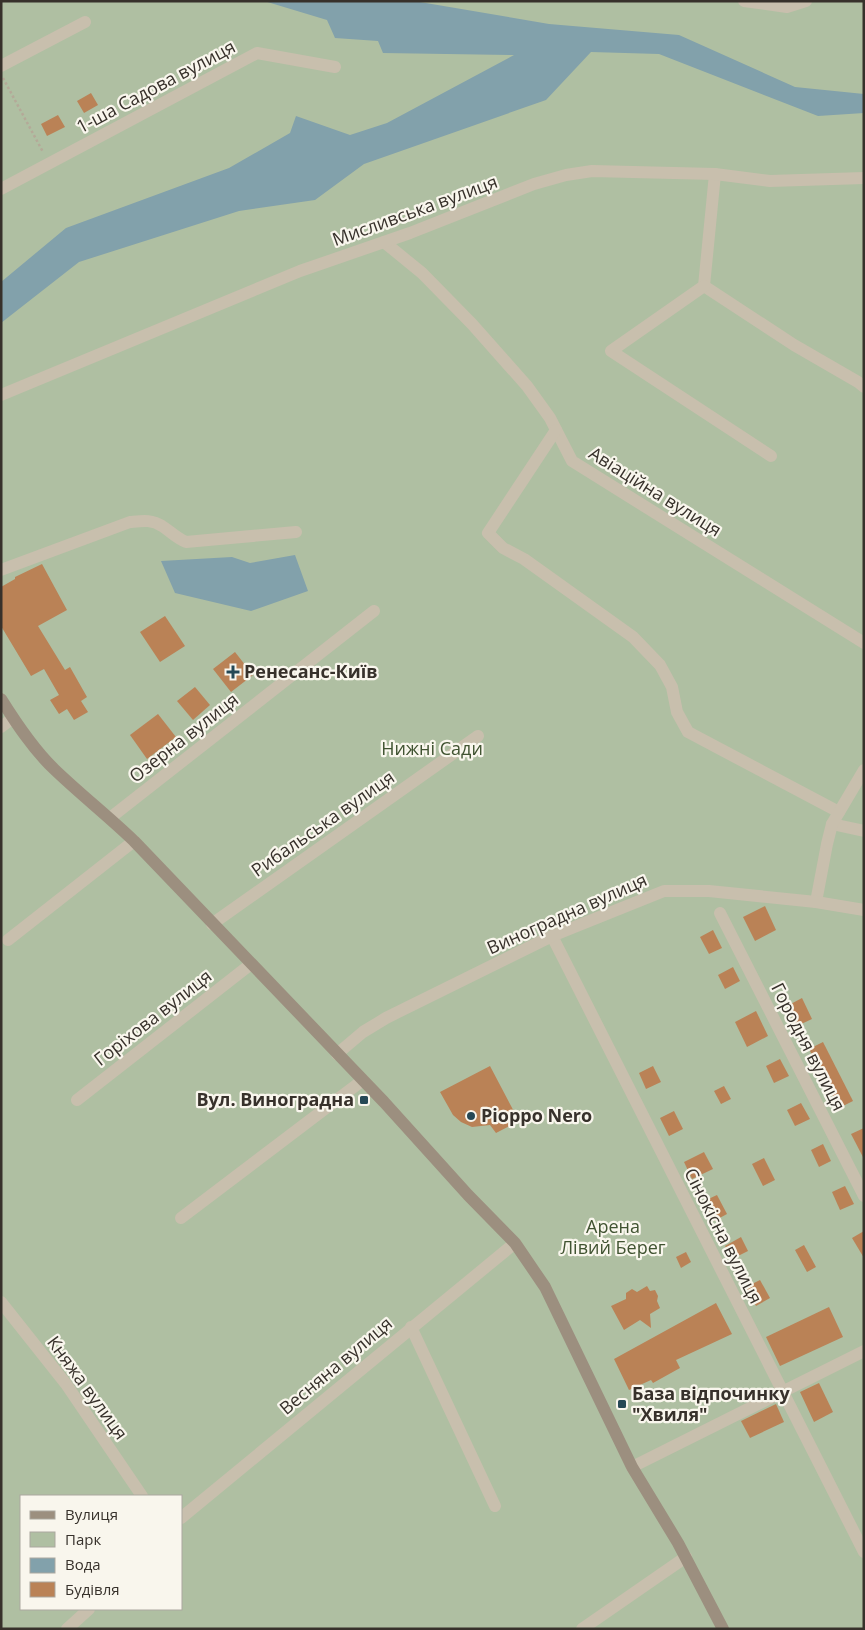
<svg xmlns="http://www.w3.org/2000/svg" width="865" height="1630" viewBox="0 0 865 1630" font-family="'Open Sans',sans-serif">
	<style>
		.green { fill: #afbfa2; fill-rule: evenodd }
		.water { fill: #82a1ab }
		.building { fill: #ba8256 }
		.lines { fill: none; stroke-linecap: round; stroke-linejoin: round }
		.path { stroke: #b4a998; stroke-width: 2.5; stroke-dasharray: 2.5 2.5; stroke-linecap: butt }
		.street { stroke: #c8bfad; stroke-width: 12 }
		.secondary { stroke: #9c8f7f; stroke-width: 12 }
		.poi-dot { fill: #254855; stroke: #f9f6ed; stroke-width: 2 }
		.labels { text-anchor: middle; stroke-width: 4.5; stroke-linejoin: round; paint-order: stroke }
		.street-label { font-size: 18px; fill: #37312b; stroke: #f9f6ed }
		.poi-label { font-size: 18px; font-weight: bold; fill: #37312b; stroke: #f9f6ed; text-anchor: start }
		.park-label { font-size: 18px; fill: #405331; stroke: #f9f6ed }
	</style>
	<rect width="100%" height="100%" fill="#f1ece1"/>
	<path class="green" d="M1,1H864V1629H1ZM21,1496H181V1609H21Z"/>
	<g class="water">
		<path d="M264,1H414L549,24L679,35L795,87L864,94V113L818,116L659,54L591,52L546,100L364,164L315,200L239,211L79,262L1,323V282L66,228L229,168L290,133L296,116L350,135L387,123L514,55L383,53L378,41L335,38L327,20Z"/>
		<path d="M295,555L308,591L251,611L175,593L161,561L232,557L250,563Z"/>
	</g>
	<g class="building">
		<path d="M91,93L98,105L84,113L77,101Z"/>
		<path d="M58,115L65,127L47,136L41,124Z"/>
		<path d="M42,564L67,610L38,626L65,670L70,667L87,697L81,701L88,712L74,720L67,709L59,714L50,700L59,695L44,669L31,676L1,626V587L15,579V577Z"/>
		<path d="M165,616L185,646L160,662L140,632Z"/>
		<path d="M235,652L253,675L231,692L213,669Z"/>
		<path d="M195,687L210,705L193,720L177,701Z"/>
		<path d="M158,714L176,737L147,759L130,735Z"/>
		<path d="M765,906L776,930L755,941L743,917Z"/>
		<path d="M713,930L722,948L709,954L700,937Z"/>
		<path d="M733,967L740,981L725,989L718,975Z"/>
		<path d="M802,998L812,1019L797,1026L787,1006Z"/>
		<path d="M756,1011L768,1036L747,1047L735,1022Z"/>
		<path d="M823,1042L853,1101L839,1108L809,1049Z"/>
		<path d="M780,1059L789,1076L774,1083L766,1066Z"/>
		<path d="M490,1066L519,1121L496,1133L490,1125L472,1127L461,1122L453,1115L440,1092Z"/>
		<path d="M653,1066L661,1082L646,1089L639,1073Z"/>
		<path d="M724,1086L731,1099L721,1104L714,1091Z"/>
		<path d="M801,1103L810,1119L795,1126L787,1110Z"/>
		<path d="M674,1111L683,1129L669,1136L660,1118Z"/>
		<path d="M864,1128V1159L851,1134Z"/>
		<path d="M823,1144L831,1161L819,1167L811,1150Z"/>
		<path d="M704,1152L713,1169L692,1179L684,1162Z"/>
		<path d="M764,1158L775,1180L763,1186L752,1164Z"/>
		<path d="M845,1186L854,1204L840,1210L832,1192Z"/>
		<path d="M717,1195L727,1214L714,1221L704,1201Z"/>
		<path d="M864,1231V1258L852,1238Z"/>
		<path d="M741,1237L748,1251L732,1259L725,1246Z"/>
		<path d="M804,1245L816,1267L807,1272L795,1250Z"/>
		<path d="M686,1252L691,1262L681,1268L676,1257Z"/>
		<path d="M760,1280L770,1298L756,1306L746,1287Z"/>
		<path d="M647,1286L650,1291L655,1290L658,1296L657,1301L660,1308L650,1314L651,1328L640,1320L624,1330L611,1306L626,1299V1293L632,1289L637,1292Z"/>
		<path d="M716,1303L732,1334L676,1360L680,1368L653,1383L651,1380L629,1390L614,1359Z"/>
		<path d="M829,1307L843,1337L780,1366L766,1337Z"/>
		<path d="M819,1383L833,1412L814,1422L800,1392Z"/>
		<path d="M776,1404L784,1422L750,1438L741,1421Z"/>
	</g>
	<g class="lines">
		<path class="path" d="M3,78L43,152"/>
		<g class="street">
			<path d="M744,1L787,7L806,1"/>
			<path d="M1,66L85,22"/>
			<path d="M715,174L704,286L794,345L858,382L864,387"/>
			<path d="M1,189L257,53L335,67"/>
			<path d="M384,242L422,273L472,324L527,386L550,418L572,461L864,643"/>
			<path d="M704,286L611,351L771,456"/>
			<path d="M1,395L300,271L410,233L534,184L566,175L592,171L715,174L770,181L864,178"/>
			<path d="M556,430L488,533L503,548L524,559L633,637L660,665L672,687L677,712L688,732L839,812"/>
			<path d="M1,570L130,522C141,521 152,519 162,526C170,531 176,538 186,542L296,532"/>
			<path d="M1,727L13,718"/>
			<path d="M110,818L374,611"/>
			<path d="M832,824L864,831"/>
			<path d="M816,902L827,844L832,824L864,770"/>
			<path d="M720,913L864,1196"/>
			<path d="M212,924L478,736"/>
			<path d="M552,936L864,1552"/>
			<path d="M8,940L134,841"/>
			<path d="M337,1054L363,1032L386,1018L552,936L664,891H709L816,902L864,910"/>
			<path d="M77,1100L251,964"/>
			<path d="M181,1218L363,1080"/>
			<path d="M1,1302L66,1384L142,1496"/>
			<path d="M411,1327L495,1506"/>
			<path d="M632,1467L864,1351"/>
			<path d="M181,1518L515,1243"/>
			<path d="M67,1629L89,1609"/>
			<path d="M582,1629L686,1557"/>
		</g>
		<path class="secondary" d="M1,699C16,723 33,749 54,769C80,794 108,816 134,841L384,1102L468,1195L515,1243L545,1287L632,1467L678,1543L723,1629"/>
	</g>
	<g class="poi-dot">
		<path d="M230.5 664.5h5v5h5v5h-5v5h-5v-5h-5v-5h5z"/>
		<rect x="359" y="1095" width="10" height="10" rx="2.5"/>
		<circle cx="471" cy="1116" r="5"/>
		<rect x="617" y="1399" width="10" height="10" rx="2.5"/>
	</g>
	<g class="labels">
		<g class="street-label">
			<text transform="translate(156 87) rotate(-28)" y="6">1-ша Садова вулиця</text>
			<text transform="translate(415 211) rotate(-20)" y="6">Мисливська вулиця</text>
			<text transform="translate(655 492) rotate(32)" y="6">Авіаційна вулиця</text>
			<text transform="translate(184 738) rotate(-38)" y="6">Озерна вулиця</text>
			<text transform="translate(323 824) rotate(-35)" y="6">Рибальська вулиця</text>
			<text transform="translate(567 914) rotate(-24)" y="6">Виноградна вулиця</text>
			<text transform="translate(153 1018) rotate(-38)" y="6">Горіхова вулиця</text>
			<text transform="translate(808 1047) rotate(63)" y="6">Городня вулиця</text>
			<text transform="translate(723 1236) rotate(63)" y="6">Сінокісна вулиця</text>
			<text transform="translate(336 1366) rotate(-40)" y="6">Весняна вулиця</text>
			<text transform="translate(87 1388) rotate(54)" y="6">Княжа вулиця</text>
		</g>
		<g class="poi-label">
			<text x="244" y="678">Ренесанс-Київ</text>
			<text x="354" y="1106" text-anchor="end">Вул. Виноградна</text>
			<text x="481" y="1122">Pioppo Nero</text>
			<text x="632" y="1400">База відпочинку<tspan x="632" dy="21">"Хвиля"</tspan></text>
		</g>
		<g class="park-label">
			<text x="432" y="755">Нижні Сади</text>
			<text x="613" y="1233">Арена<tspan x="613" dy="21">Лівий Берег</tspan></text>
		</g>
	</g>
	<rect width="865" height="1630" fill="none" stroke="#37312b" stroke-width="5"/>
	<rect x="20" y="1495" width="162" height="115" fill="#f9f6ed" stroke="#aba79f"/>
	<rect x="30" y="1511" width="25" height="8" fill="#9c8f7f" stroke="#aba79f"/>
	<text x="65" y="1520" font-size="15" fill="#37312b">Вулиця</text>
	<rect x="30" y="1532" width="25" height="15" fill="#afbfa2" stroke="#aba79f"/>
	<text x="65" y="1545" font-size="15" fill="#37312b">Парк</text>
	<rect x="30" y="1558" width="25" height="15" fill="#82a1ab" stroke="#aba79f"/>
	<text x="65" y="1570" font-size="15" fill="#37312b">Вода</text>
	<rect x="30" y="1582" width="25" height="15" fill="#ba8256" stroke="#aba79f"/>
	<text x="65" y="1595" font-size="15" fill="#37312b">Будівля</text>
</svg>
